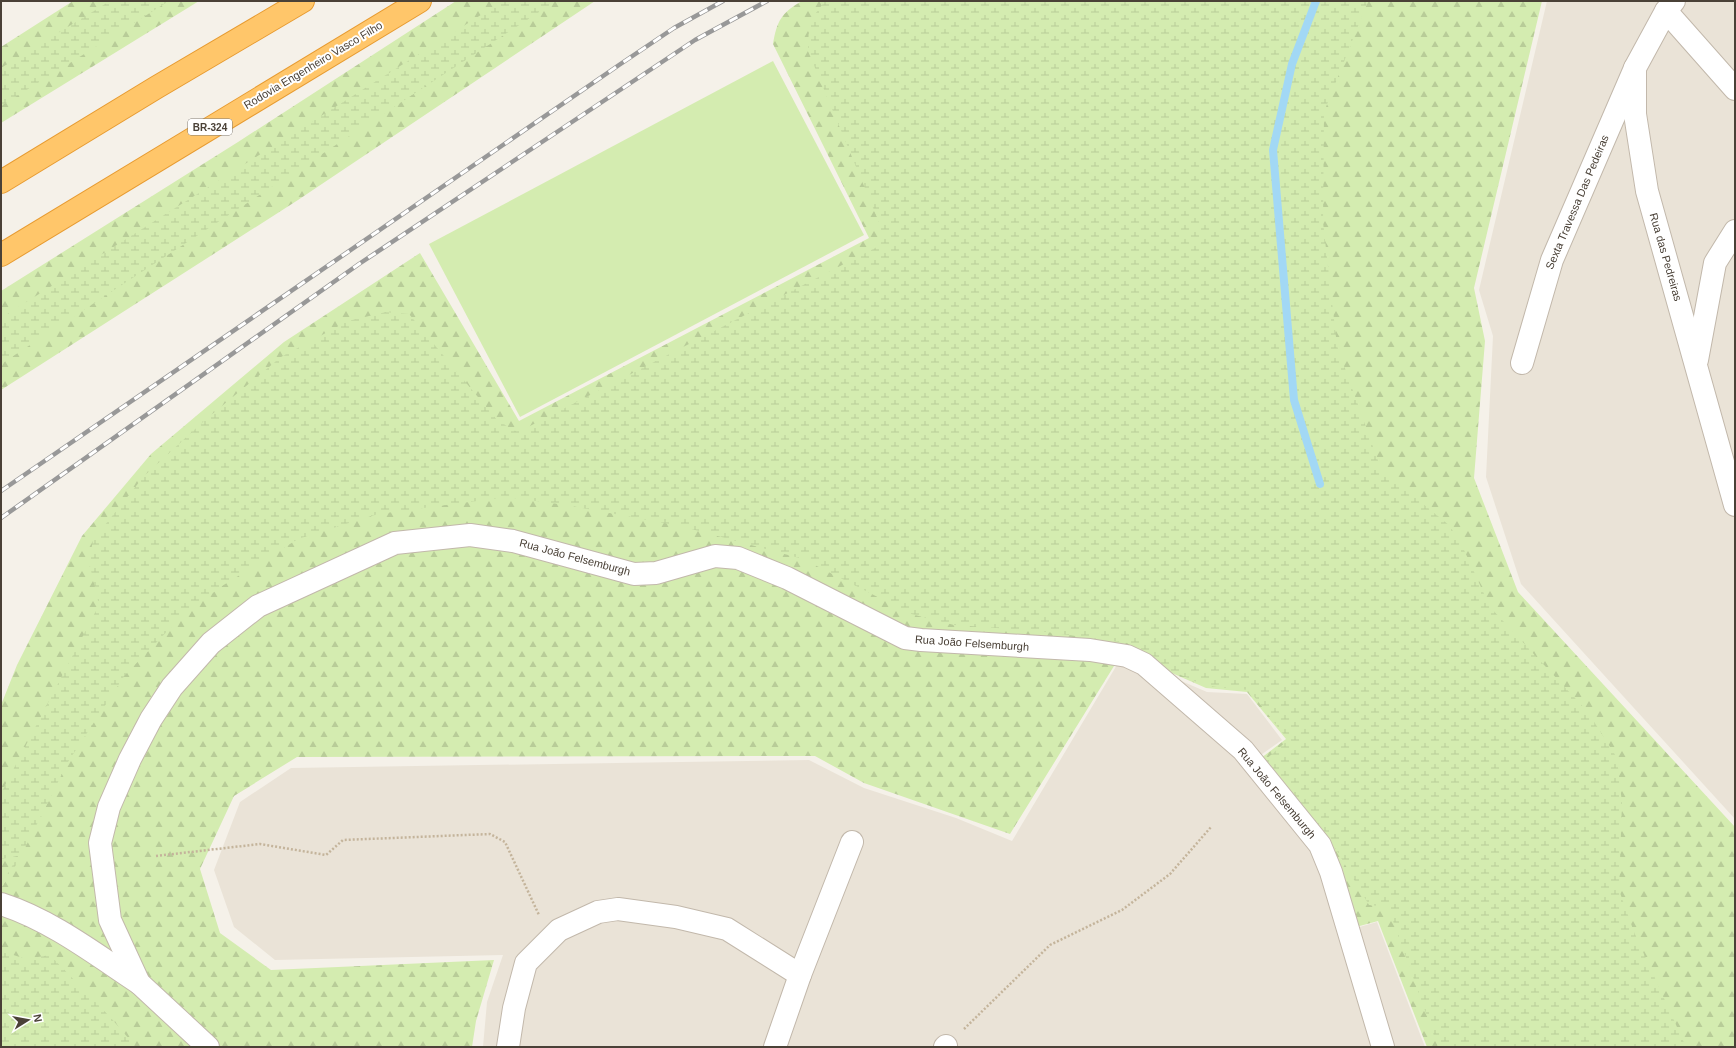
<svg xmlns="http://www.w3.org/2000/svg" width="1736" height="1048" viewBox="0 0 1736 1048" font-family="Arial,sans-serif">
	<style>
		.residential { fill: #eae3d7 }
		.grass { fill: #d4ecb0 }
		.forest { fill: url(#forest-firs) }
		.wetland { fill: url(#wetland-marsh) }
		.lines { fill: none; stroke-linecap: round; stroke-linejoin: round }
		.stream { stroke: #a2d8f5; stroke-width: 8 }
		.minor-casing { stroke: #c2b8ab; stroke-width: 24 }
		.highway-casing { stroke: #e79b31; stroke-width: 24 }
		.path { stroke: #c4b49b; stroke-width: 2.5; stroke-dasharray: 2 2; stroke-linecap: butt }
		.minor { stroke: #fff; stroke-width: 22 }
		.highway { stroke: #ffc66a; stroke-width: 22 }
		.rail-casing { stroke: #989898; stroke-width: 4.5 }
		.rail { stroke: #fff; stroke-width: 3; stroke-dasharray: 9; stroke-linecap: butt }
		.labels { text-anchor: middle; stroke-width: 4; stroke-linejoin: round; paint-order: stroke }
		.shield { fill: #fff; stroke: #807a73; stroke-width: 1 }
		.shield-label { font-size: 10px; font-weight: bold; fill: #4a4137 }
		.street-label { font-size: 11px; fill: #4a4137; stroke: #fff }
	</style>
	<defs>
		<pattern id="forest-firs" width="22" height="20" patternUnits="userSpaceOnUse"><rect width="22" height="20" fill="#d4ecb0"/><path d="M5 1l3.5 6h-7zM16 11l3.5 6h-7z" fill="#b8cc98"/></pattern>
		<pattern id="wetland-marsh" width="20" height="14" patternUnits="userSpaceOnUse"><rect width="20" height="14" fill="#d4ecb0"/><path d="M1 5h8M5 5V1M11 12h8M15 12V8" fill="none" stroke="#b8cc98"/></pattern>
	</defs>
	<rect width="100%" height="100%" fill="#f5f1e9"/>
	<g class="residential">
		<path d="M1547,1H1735V819L1521,584L1486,477L1493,336L1479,290Z"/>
		<path d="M1127,648L1165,674L1207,692L1247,694L1282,740L1258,757L1356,928L1377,922L1425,1047H483L487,1002L503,955L275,960L234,927L214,870L240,802L291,768L809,760L864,788L956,818L1012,841Z"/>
	</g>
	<path class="grass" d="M773,61L864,235L520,417L429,244Z"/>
	<g class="forest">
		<path d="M73,1H199L1,123V47Z"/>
		<path d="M456,1H595L298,200L1,390V291L238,142Z"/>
		<path d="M802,1H1542L1474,288L1485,341L1474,478L1518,592L1735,827V1047H1427L1378,921L1356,927L1261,758L1286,739L1247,692L1206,688L1165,670L1127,645L1010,834L864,783L815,756L297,757L234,796L200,869L220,933L271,970L494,960L476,1021L472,1047H1V705L17,665L82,536L151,454L284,342L420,253L519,421L869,238L773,44C777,21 781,13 802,1Z"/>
	</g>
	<g class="wetland">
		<path d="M110,1H169L1,106V68Z"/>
		<path d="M503,1H556L1,364V318Z"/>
		<path d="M825,1H1368L1324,112L1323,222L1337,346L1381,469L1450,526L1465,552L1490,607L1588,712L1617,758L1622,803L1619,890L1634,932L1686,1047H1438L1388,907L1369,905L1331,841L1265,760L1288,740L1249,690L1206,686L1167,669L1127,643L1039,631L954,625L911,614L803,559L680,526L566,505L507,497L378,514L298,539L222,586L181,617L125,675L68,762L19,860L1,889V885L18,856L1,859V793L99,605L89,562L93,540L144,476L205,420L281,357L348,321L386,312L409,314L497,420L515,431L530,426L877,247L881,227L808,51L809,22Z"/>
		<path d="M1,948L4,952L26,959L50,955L111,1018L136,1047H1Z"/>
	</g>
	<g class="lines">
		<path class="stream" d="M1316,1L1292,64L1273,150L1294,400L1320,484"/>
		<defs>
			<g id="minor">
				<path d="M1666,11L1735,89"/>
				<path d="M1635,68V114L1647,191L1735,505"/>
				<path d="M1697,360L1715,263L1735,231"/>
				<path d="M1522,363L1552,260L1635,68L1666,11L1674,1"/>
				<path d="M1,904C51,920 95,954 139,983"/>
				<path d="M208,1047L139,983L110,920L100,843L109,807L130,759L151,719L172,687L211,643L258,606L395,543L470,535L513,541L634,574L656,573L715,556L738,558L787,578L905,638L921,640L1090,650L1127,656L1144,664L1243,750L1320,845L1331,872L1383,1047"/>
				<path d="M508,1047L514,1008L526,963L559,930L598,912L618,909L676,917L727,929L800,975"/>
				<path d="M775,1047L800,975L852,842"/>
				<path d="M945,1047L946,1046"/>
			</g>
			<g id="highway">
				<path d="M1,182L157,87L303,1"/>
				<path d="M1,255L420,1"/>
			</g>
		</defs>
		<use href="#minor" class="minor-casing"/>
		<use href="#highway" class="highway-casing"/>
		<g class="path">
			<path d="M156,856L260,844L326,855L343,840L490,834L505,842L539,915"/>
			<path d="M964,1029L1050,945L1122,910L1170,874L1211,827"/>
		</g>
		<use href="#minor" class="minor"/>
		<use href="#highway" class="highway"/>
		<defs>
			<g id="rail">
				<path d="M1,491L619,65L674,28L723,1"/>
				<path d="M1,518L359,264L695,40L767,1"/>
			</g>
		</defs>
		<use href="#rail" class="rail-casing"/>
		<use href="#rail" class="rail"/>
	</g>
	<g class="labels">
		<rect class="shield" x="188" y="119" width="44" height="16" rx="3"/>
		<g class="shield-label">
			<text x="210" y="131">BR-324</text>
		</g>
		<g class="street-label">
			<text transform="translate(313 65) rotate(-31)" y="4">Rodovia Engenheiro Vasco Filho</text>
			<text transform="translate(1577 202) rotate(-67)" y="4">Sexta Travessa Das Pedeiras</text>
			<text transform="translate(1666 257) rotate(74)" y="4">Rua das Pedreiras</text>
			<text transform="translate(575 557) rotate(15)" y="4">Rua João Felsemburgh</text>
			<text transform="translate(972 643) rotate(4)" y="4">Rua João Felsemburgh</text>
			<text transform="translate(1277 793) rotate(50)" y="4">Rua João Felsemburgh</text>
		</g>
	</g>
	<rect width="1736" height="1048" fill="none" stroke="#4a4137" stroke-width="4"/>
	<g transform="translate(28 1020) rotate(79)" stroke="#ffffff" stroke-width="3" paint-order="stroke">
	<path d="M0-3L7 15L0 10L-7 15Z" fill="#4a4137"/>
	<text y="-6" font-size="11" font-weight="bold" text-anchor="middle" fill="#4a4137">N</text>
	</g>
</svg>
